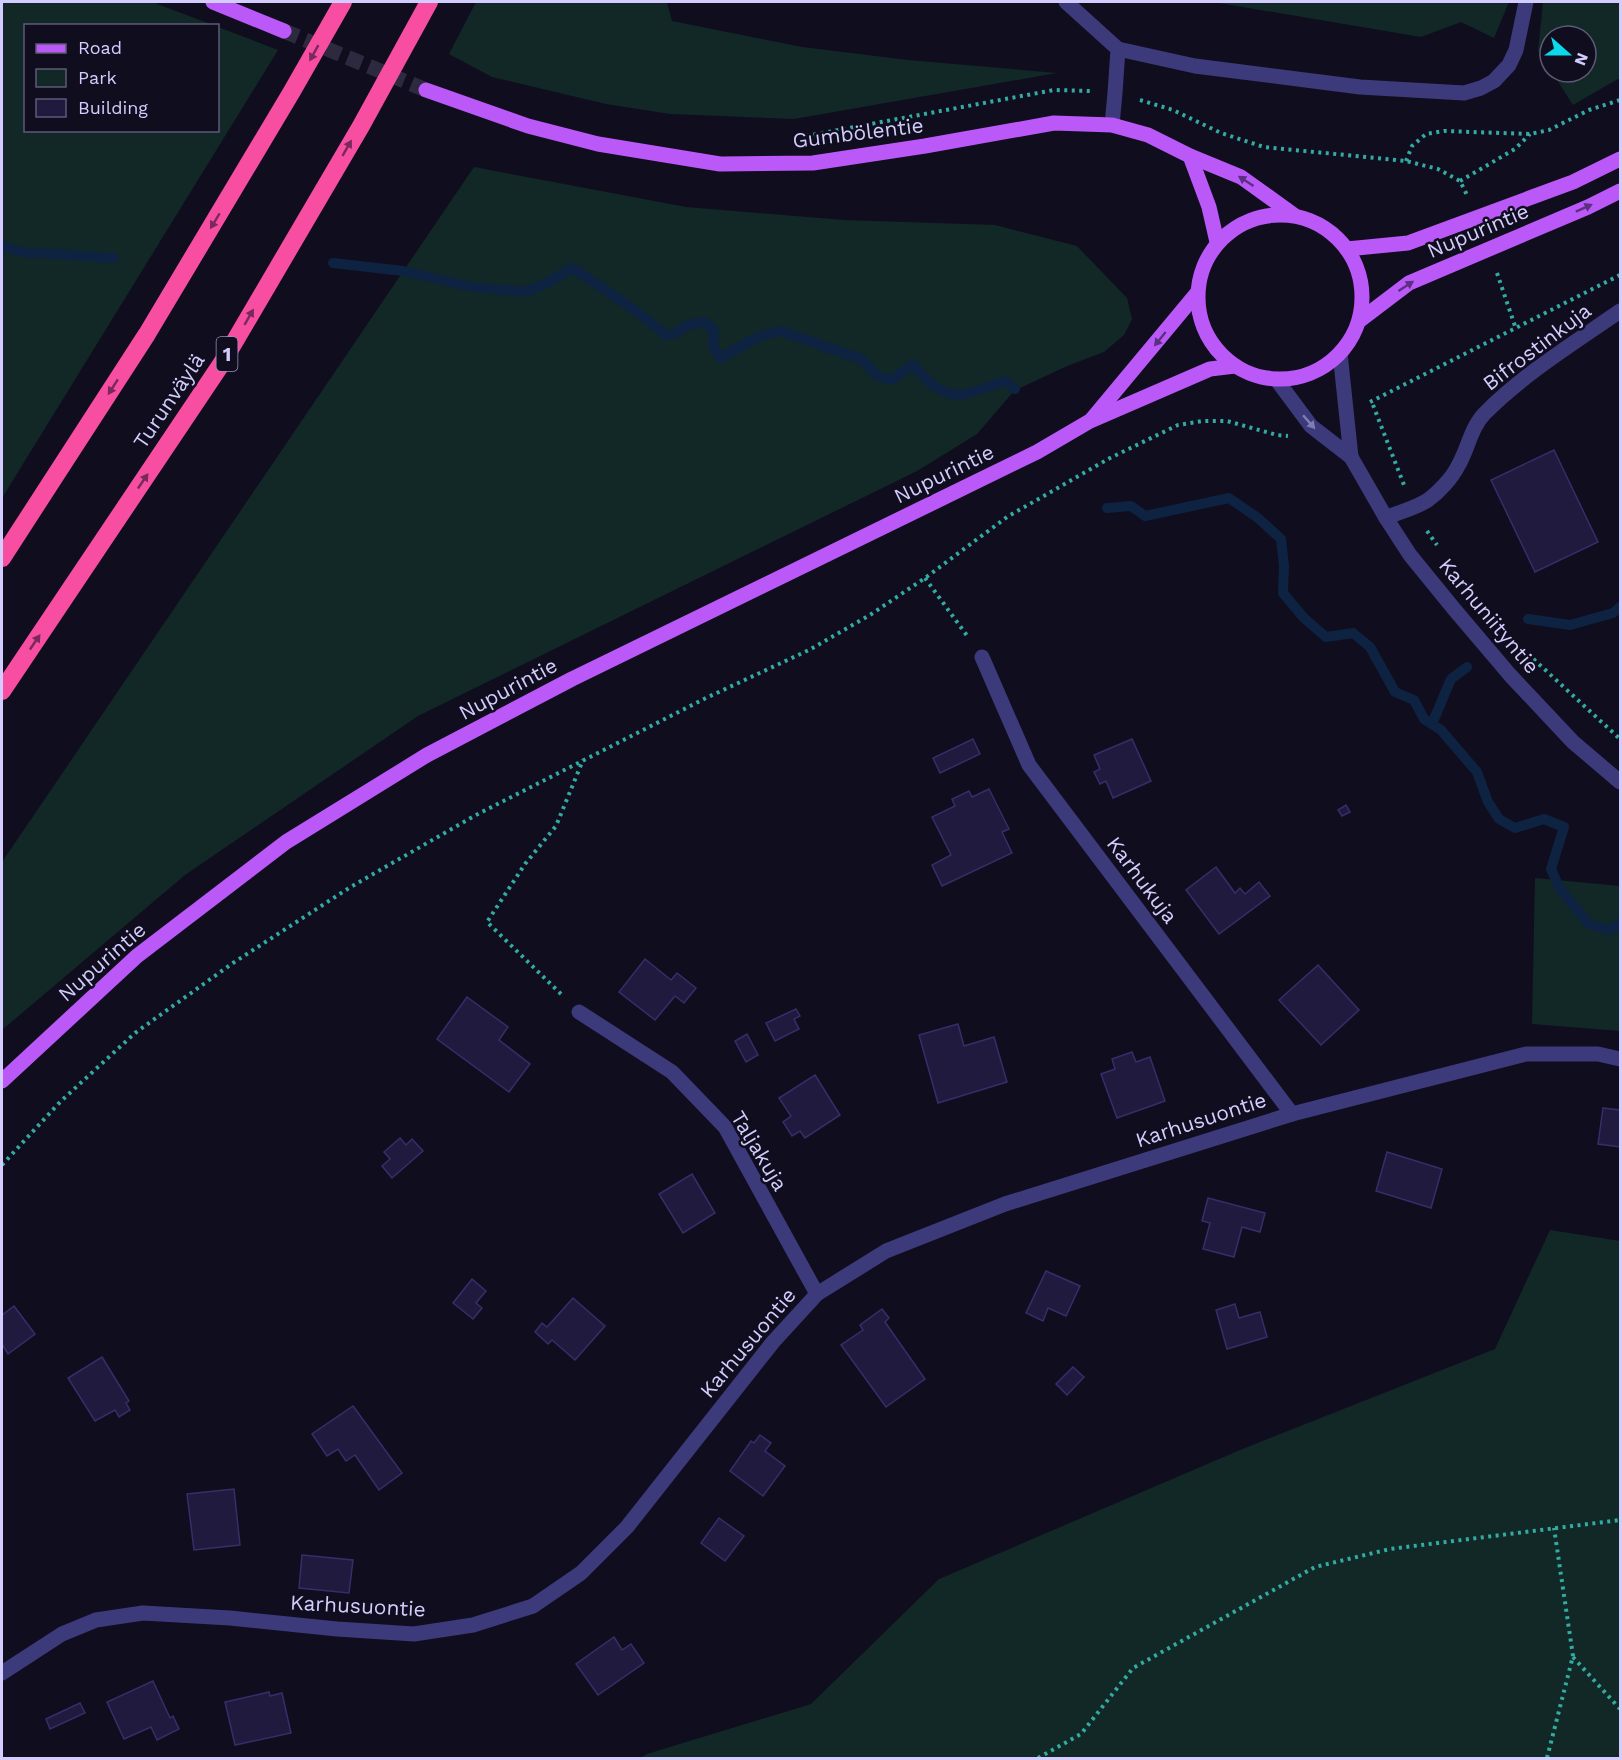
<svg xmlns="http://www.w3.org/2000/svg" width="1622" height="1760" viewBox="0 0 1622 1760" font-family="'Work Sans',sans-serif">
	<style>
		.green { fill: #112827 }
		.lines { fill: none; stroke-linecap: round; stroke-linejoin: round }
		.stream { stroke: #0e2342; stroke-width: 10 }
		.building { fill: #211a3f; stroke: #382d69; stroke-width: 1.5 }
		.major-tunnel { stroke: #2d2a40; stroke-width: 15; stroke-dasharray: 15 8; stroke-linecap: butt }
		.path { stroke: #33aba2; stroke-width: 4; stroke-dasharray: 3 4.5; stroke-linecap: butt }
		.minor { stroke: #3c3a7b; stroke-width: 15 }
		.major { stroke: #ba59f8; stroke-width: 15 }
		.highway { stroke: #f74ea2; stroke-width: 18 }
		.oneway { fill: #782a5a }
		.oneway2 { fill: #5c2f81 }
		.oneway3 { fill: #807cb6 }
		.labels { text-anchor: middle; stroke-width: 5; stroke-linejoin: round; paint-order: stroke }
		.shield { fill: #100d1f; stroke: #9893ba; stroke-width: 1.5 }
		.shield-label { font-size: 20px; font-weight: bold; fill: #d2cdfd }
		.street-label { font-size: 21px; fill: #d2cdfd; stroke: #100d1f }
	</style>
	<rect width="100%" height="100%" fill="#100d1f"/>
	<g class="green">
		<path d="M2,2H152L213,25L26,26V130H218V27L278,50L2,498Z"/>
		<path d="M476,2H667L672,21L802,47L908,60L1057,73L794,119L670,114L606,104L492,77L449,54Z"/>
		<path d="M1213,2H1509L1494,38L1461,22L1421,37Z"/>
		<path d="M1543,2H1620V79H1618L1573,105L1552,72H1586V36H1550V68L1538,51Z"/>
		<path d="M474,167L686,207L844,220L995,225L1077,246L1127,298L1132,319L1124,335L1104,352L1067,366L1014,391L977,434L917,471L418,716L185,875L2,1030V862Z"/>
		<path d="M1535,878L1620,886V1031L1532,1024Z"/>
		<path d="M1550,1230L1620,1241V1758H640L647,1754L811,1704L939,1579L1240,1450L1495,1349Z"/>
	</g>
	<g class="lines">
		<g class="stream">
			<path d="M2,246L22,252L114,258"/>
			<path d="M333,263L403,271L472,287L526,292L549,282L572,268C604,289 636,309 665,335L674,334L688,325L704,322L714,330L713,346L720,358L760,336L781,331L861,359L878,376L892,380L913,364C924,379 939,394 959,395C968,395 995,384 1005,381L1015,389"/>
			<path d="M1107,508L1131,506L1145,516L1229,498L1258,518L1281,539L1284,566L1283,593L1304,618L1326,637L1353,633L1370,647L1395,692L1414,700L1424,719L1441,730L1477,772L1488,802L1499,819L1515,828L1544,819L1564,827L1551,869L1560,889L1589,924L1608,930L1620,924"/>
			<path d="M1528,619L1570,625L1613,613L1620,607"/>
			<path d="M1432,724L1451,679L1467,667"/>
		</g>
	</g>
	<g class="building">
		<path d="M1554,450L1598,542L1535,572L1491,480Z"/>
		<path d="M973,739L980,754L940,773L933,758Z"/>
		<path d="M1132,739L1151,781L1113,798L1106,781L1100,784L1094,772L1100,769L1094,755Z"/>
		<path d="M989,789L1009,829L1002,832L1012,853L942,886L932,865L951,855L932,817L955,806L952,799L969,791L972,797Z"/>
		<path d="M1346,805L1350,812L1342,816L1338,810Z"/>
		<path d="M1216,867L1235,893L1240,888L1245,894L1259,882L1270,896L1219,934L1186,890Z"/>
		<path d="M645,959L671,980L677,973L696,988L684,1003L675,996L655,1020L619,992Z"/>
		<path d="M1318,965L1359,1010L1321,1045L1279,1000Z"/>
		<path d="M467,997L508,1027L499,1040L530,1064L509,1092L437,1039Z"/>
		<path d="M796,1009L800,1016L794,1019L799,1029L775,1041L766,1023Z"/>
		<path d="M958,1024L964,1046L994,1037L1007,1082L938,1103L919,1035Z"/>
		<path d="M747,1034L758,1055L746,1062L735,1041Z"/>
		<path d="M1132,1052L1136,1062L1150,1057L1165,1101L1117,1118L1101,1074L1115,1069L1112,1059Z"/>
		<path d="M815,1075L840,1115L805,1138L800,1131L792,1136L783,1122L791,1116L779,1098Z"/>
		<path d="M1603,1108L1620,1110V1147L1598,1144Z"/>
		<path d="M400,1138L406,1145L412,1139L423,1151L392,1178L382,1166L390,1159L384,1152Z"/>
		<path d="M1387,1152L1442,1169L1431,1208L1376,1191Z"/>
		<path d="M692,1174L715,1213L683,1233L659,1194Z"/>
		<path d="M1208,1198L1265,1213L1260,1232L1242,1227L1234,1257L1203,1249L1210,1223L1202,1221Z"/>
		<path d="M1046,1271L1080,1286L1066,1316L1048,1308L1043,1321L1026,1313Z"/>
		<path d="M472,1279L486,1291L476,1303L482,1308L473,1319L453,1303Z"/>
		<path d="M573,1298L605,1326L575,1360L552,1340L548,1344L535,1332L542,1323L547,1327Z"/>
		<path d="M1235,1304L1239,1318L1260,1312L1267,1337L1227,1349L1216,1310Z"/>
		<path d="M14,1306L35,1334L8,1354L2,1344V1315Z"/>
		<path d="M882,1309L889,1318L885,1322L925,1379L886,1407L841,1345L863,1330L860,1325Z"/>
		<path d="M102,1357L129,1401L126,1403L130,1410L119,1417L115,1410L95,1421L68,1378Z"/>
		<path d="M1073,1367L1084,1377L1067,1395L1056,1384Z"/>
		<path d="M353,1406L402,1473L379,1490L355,1455L346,1461L338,1449L327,1456L312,1434Z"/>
		<path d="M760,1435L771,1443L765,1451L785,1466L763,1496L730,1471L751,1441L754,1443Z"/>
		<path d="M234,1489L240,1545L194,1550L187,1494Z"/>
		<path d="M719,1518L744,1536L725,1561L701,1543Z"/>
		<path d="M302,1555L353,1560L349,1593L299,1588Z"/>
		<path d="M614,1637L622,1650L631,1644L644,1663L598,1695L576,1664Z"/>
		<path d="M153,1681L170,1718L173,1716L179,1729L157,1740L151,1727L124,1739L107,1702Z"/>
		<path d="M269,1692L270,1696L282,1693L291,1733L235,1745L225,1702Z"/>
		<path d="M80,1703L85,1713L50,1729L46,1719Z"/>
	</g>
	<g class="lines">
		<path class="major-tunnel" d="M284,31L426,90"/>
		<g class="path">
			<path d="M1140,100L1173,110L1221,133L1264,147L1406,161L1438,169L1460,181L1467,195"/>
			<path d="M806,136L1054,90L1091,91"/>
			<path d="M1406,161L1412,146L1426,134L1444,131L1530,134L1549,130L1589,110L1620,100"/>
			<path d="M1460,181L1515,149L1530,134"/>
			<path d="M1497,273L1516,329"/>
			<path d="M1370,402L1620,275"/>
			<path d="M1373,405L1404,485"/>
			<path d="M1427,531L1437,545"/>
			<path d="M925,578L968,637"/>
			<path d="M1528,654L1620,739"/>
			<path d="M561,994L487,922L525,864L556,826L583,760"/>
			<path d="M2,1165L60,1102L135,1033L233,963L349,888L474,816L706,698L809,650L870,615L925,578L1007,517L1110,458L1178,425L1203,421H1227L1277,435L1288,436"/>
			<path d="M1573,1657L1620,1709"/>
			<path d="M1038,1758L1081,1734L1133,1668L1315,1567L1390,1549L1620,1520"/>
			<path d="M1547,1758L1573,1656L1554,1528"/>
		</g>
		<g class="minor">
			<path d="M1066,2L1118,49L1115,93L1112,125"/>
			<path d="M1118,49L1195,66L1360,87L1464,93L1481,88L1494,81L1509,65L1516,50L1526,2"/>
			<path d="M1340,353L1351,457"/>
			<path d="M1276,379L1311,426L1351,457L1386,518L1410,555L1454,609L1510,675L1573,742L1620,782"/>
			<path d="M1386,518C1399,512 1416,508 1428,500C1439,492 1452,478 1458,466C1468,449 1471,427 1485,413C1525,373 1574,343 1620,311"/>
			<path d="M982,657L1029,765L1292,1114"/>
			<path d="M579,1012L672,1072L725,1127L817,1294"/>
			<path d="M2,1673L62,1634L96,1620L143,1613L230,1618L337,1629L414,1634L473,1625L533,1606L581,1573L627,1527L773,1342L817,1294L886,1251L1005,1204L1292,1114L1526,1054H1598L1620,1059"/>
		</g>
		<g class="major">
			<path d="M213,2L284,31"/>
			<path d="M426,90L528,126L598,144L720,164L813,163L925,146L1054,123L1112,125L1148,135L1190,156L1241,177L1294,215"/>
			<path d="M1190,156L1209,207L1217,242"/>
			<circle cx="1280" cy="297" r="82"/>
			<path d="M1347,249L1408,243L1573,182L1620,159"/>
			<path d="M1359,321L1409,283L1588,207L1620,191"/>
			<path d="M1092,419L1197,293"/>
			<path d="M2,1081L137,956L286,842L427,755L572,679L1037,452L1090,421L1210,369L1235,366"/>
		</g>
		<g class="highway">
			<path d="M2,558L147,334L291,93L343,2"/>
			<path d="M2,691L222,363L361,126L429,2"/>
		</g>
	</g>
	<defs><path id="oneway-solid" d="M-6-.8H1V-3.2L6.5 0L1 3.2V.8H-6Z" transform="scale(1.5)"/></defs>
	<g class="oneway">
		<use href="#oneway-solid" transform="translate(314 53) rotate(119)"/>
		<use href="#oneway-solid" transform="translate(347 148) rotate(-60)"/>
		<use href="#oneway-solid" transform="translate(215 221) rotate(121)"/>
		<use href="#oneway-solid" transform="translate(249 317) rotate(-60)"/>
		<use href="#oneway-solid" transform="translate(113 387) rotate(123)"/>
		<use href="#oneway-solid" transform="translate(143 481) rotate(-56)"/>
		<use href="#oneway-solid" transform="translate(35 642) rotate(-56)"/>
	</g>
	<g class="oneway2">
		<use href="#oneway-solid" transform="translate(1246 181) rotate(-147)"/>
		<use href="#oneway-solid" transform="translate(1584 208) rotate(-24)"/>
		<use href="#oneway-solid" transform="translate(1406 286) rotate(-33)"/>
		<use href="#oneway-solid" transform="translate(1160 339) rotate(129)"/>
	</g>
	<use class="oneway3" href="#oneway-solid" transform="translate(1309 422) rotate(49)"/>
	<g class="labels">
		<rect class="shield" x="216.5" y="337" width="21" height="34" rx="4.5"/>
		<g class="shield-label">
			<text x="227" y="361">1</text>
		</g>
		<g class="street-label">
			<text transform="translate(858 133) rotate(-7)" y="7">Gumbölentie</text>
			<text transform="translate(1478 231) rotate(-23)" y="7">Nupurintie</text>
			<text transform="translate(1537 347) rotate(-37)" y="7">Bifrostinkuja</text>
			<text transform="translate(169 401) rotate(-56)" y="7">Turunväylä</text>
			<text transform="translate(944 474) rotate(-26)" y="7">Nupurintie</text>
			<text transform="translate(1489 616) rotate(50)" y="7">Karhuniityntie</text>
			<text transform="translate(508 689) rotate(-28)" y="7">Nupurintie</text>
			<text transform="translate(1142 880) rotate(53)" y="7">Karhukuja</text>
			<text transform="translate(102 962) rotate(-41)" y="7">Nupurintie</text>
			<text transform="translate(1201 1120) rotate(-18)" y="7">Karhusuontie</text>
			<text transform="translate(759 1151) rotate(59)" y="7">Taljakuja</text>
			<text transform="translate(748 1343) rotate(-50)" y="7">Karhusuontie</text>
			<text transform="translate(358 1606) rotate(3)" y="7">Karhusuontie</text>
		</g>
	</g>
	<rect width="1622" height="1760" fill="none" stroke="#d2cdfd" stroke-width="6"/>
	<rect x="24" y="24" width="195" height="108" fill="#100d1f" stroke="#5e5a78" stroke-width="1.5"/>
	<rect x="36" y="44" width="30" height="9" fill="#ba59f8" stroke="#5e5a78" stroke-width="1.5"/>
	<text x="78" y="54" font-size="18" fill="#d2cdfd">Road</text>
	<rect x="36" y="69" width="30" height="18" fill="#112827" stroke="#5e5a78" stroke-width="1.5"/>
	<text x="78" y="84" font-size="18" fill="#d2cdfd">Park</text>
	<rect x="36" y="99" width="30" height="18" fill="#211a3f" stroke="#5e5a78" stroke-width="1.5"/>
	<text x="78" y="114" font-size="18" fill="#d2cdfd">Building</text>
	<g transform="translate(1568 54) rotate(111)"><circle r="28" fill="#100d1f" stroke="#5e5a78" stroke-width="1.5"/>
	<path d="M0-4.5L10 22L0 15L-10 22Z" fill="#0bd9eb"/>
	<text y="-9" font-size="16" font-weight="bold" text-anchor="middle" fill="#d2cdfd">N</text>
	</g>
</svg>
